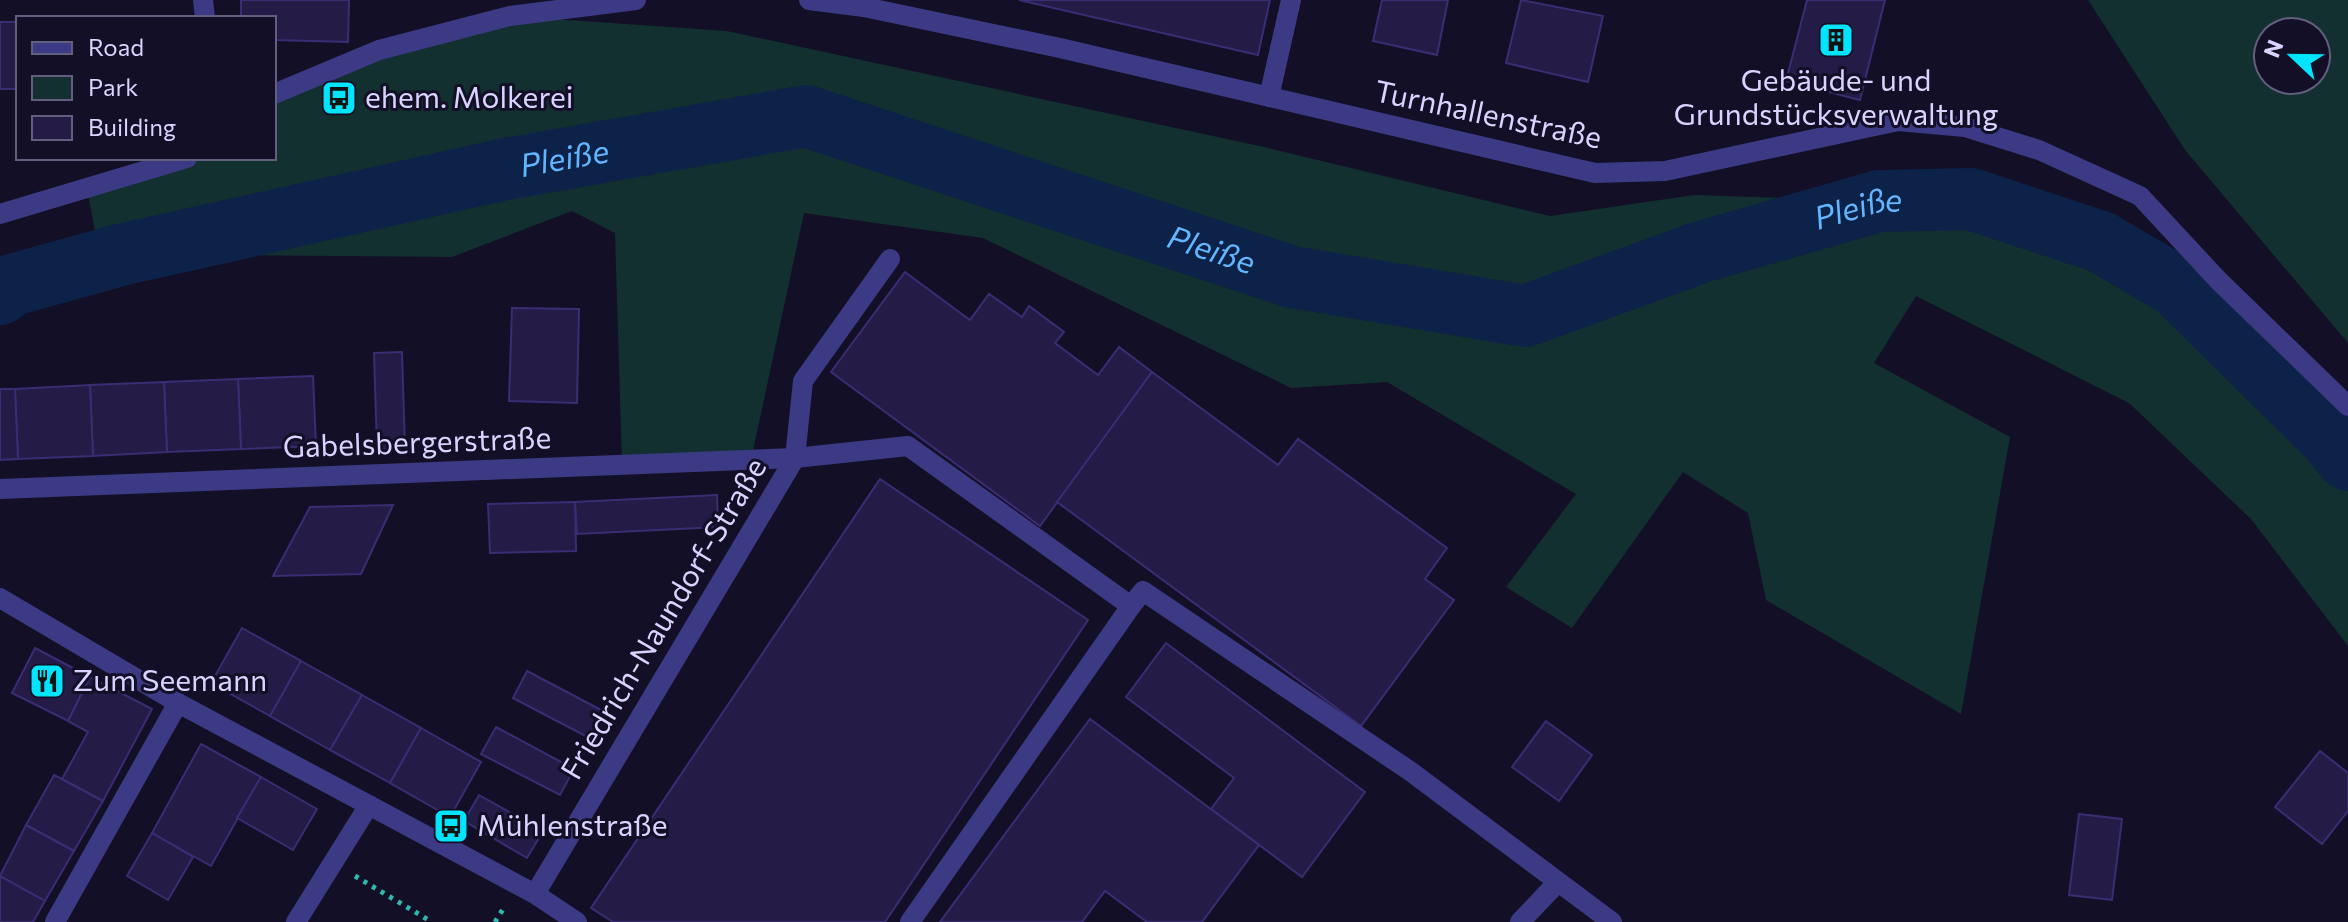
<svg xmlns="http://www.w3.org/2000/svg" width="2348" height="922" viewBox="0 0 2348 922" font-family="Commissioner,sans-serif">
	<style>
		.green { fill: #12302f; fill-rule: evenodd }
		.lines { fill: none; stroke-linecap: round; stroke-linejoin: round }
		.river { stroke: #0c2248; stroke-width: 62 }
		.building { fill: #241b47; stroke: #3b2d73; stroke-width: 2 }
		.path { stroke: #2fb8b0; stroke-width: 5; stroke-dasharray: 4 6; stroke-linecap: butt }
		.minor { stroke: #3d3a85; stroke-width: 20 }
		.labels { text-anchor: middle; stroke-width: 6; stroke-linejoin: round; paint-order: stroke }
		.poi-label { font-size: 30px; fill: #d9d4ff; stroke: #130f26; text-anchor: start }
		.street-label { font-size: 30px; fill: #d9d4ff; stroke: #130f26 }
		.water-label { font-size: 32px; font-style: italic; fill: #62b6ff; stroke: #130f26 }
	</style>
	<rect width="100%" height="100%" fill="#130f26"/>
	<g class="green">
		<path d="M2088,0H2348V343L2185,150ZM2268,32H2316V80H2268Z"/>
		<path d="M510,16L727,31L1264,147L1550,216L1694,195L1879,201L1971,199L2101,242L2176,286L2330,438L2348,460V646L2251,519L2129,403L1916,296L1874,363L2010,437L1961,714L1766,600L1748,513L1683,472L1572,628L1506,587L1576,494L1387,382L1291,388L983,238L804,213L751,460L622,465L615,233L572,211L452,257L124,254L101,263L87,189L187,158H274V94Z"/>
	</g>
	<g class="lines">
		<path class="river" id="s1" d="M0,294L12,285L124,254L506,169L806,116L1292,277L1525,316L1701,252L1879,201L1971,199L2101,242L2176,286L2330,438L2348,460"/>
	</g>
	<g class="building">
		<path d="M241,0H349L348,42L274,40V18H241Z"/>
		<path d="M1019,0H1270L1258,55Z"/>
		<path d="M1382,0H1448L1437,55L1373,41Z"/>
		<path d="M1521,0L1603,16L1588,82L1506,63Z"/>
		<path d="M1807,0H1885L1860,100L1786,81Z"/>
		<rect x="0" y="22" width="18" height="67"/>
		<path d="M905,272L970,320L989,294L1022,317L1029,306L1064,332L1055,343L1098,375L1119,347L1152,372L1040,526L831,372Z"/>
		<path d="M512,308L579,309L577,403L509,401Z"/>
		<path d="M402,352L405,448L377,449L374,353Z"/>
		<path d="M1152,372L1278,465L1298,439L1447,548L1425,579L1454,600L1361,726L1057,502Z"/>
		<path d="M313,376L316,446L241,449L238,379Z"/>
		<path d="M238,379L241,449L167,452L164,382Z"/>
		<path d="M164,382L167,452L93,456L90,385Z"/>
		<path d="M90,385L93,456L18,459L15,389Z"/>
		<path d="M0,389H15L18,459L0,460Z"/>
		<path d="M880,479L1088,620L885,922H613L591,908Z"/>
		<path d="M717,495L718,527L577,534L575,502Z"/>
		<path d="M575,502L576,551L490,553L488,504Z"/>
		<path d="M393,505L361,574L273,576L310,507Z"/>
		<path d="M242,628L301,661L270,716L211,683Z"/>
		<path d="M1166,643L1365,792L1302,877L1211,809L1234,778L1126,697Z"/>
		<path d="M35,648L90,677L68,721L12,693Z"/>
		<path d="M301,661L362,695L330,750L270,716Z"/>
		<path d="M527,671L605,712L591,739L513,698Z"/>
		<path d="M90,677L152,709L103,801L62,779L88,732L68,721Z"/>
		<path d="M362,695L421,728L390,783L330,750Z"/>
		<path d="M1090,719L1259,845L1202,922H1147L1105,891L1082,922H940Z"/>
		<path d="M1546,721L1592,755L1559,801L1512,767Z"/>
		<path d="M496,727L574,769L560,795L481,754Z"/>
		<path d="M421,728L481,762L450,817L390,783Z"/>
		<path d="M201,744L261,777L211,866L152,833Z"/>
		<path d="M2320,751L2348,773V811L2322,844L2275,807Z"/>
		<path d="M54,775L103,801L74,851L26,825Z"/>
		<path d="M261,777L317,809L293,850L237,818Z"/>
		<path d="M479,795L543,831L527,858L464,821Z"/>
		<path d="M2079,814L2122,819L2112,900L2069,895Z"/>
		<path d="M26,825L74,851L45,901L0,876Z"/>
		<path d="M152,833L193,857L168,900L127,876Z"/>
		<path d="M0,876L45,901L33,922H0Z"/>
	</g>
	<g class="lines">
		<g class="path">
			<path d="M355,876L432,922"/>
			<path d="M495,922L505,906"/>
		</g>
		<g class="minor">
			<path d="M203,0L205,18"/>
			<path d="M809,0L864,7L1060,48L1595,173L1665,171L1898,121L1965,127L2039,150L2140,196L2218,280L2348,406"/>
			<path d="M274,94L379,50L510,16L636,0"/>
			<path d="M1269,97L1291,0"/>
			<path d="M0,214L187,158"/>
			<path d="M0,489L795,458L908,446L1131,606L1143,591L1410,771L1612,922"/>
			<path d="M0,598L178,703L535,894L577,922"/>
			<path d="M535,894L795,458L803,381L890,259"/>
			<path d="M55,922L178,703"/>
			<path d="M296,922L369,805"/>
			<path d="M910,922L1131,606"/>
			<path d="M1520,922L1557,883"/>
		</g>
	</g>
	<defs>
		<symbol id="building-square" viewBox="-11 -11 22 22"><rect x="-9" y="-9" width="18" height="18" rx="4" fill="#00e5ff" stroke="#130f26"/><path d="M-4-6H4V6H1V3H-1V6H-4ZM-2.5-4.3h1.7v1.8h-1.7ZM.8-4.3h1.7v1.8H.8ZM-2.5-1h1.7V.8h-1.7ZM.8-1h1.7V.8H.8Z" fill="#111"/></symbol>
		<symbol id="bus-square" viewBox="-11 -11 22 22"><rect x="-9" y="-9" width="18" height="18" rx="4" fill="#00e5ff" stroke="#130f26"/><path d="M-5-6H5V4H4V6H2V4H-2V6H-4V4H-5ZM-3.5-4V0h7V-4ZM-3.5 1.2v1.5H-2V1.2ZM2 1.2v1.5H3.5V1.2Z" fill="#111"/></symbol>
		<symbol id="restaurant-square" viewBox="-11 -11 22 22"><rect x="-9" y="-9" width="18" height="18" rx="4" fill="#00e5ff" stroke="#130f26"/><path d="M-5-6h1v4h1v-4h1v4h1v-4h1v5L-1.5 .5V6h-2V.5L-5-1ZM5-6V6H3V1.5H1.5Q1.5-4 5-6Z" fill="#111"/></symbol>
	</defs>
	<g fill-rule="evenodd">
		<use href="#building-square" x="1816" y="20" width="40" height="40"/>
		<use href="#bus-square" x="319" y="78" width="40" height="40"/>
		<use href="#restaurant-square" x="27" y="661" width="40" height="40"/>
		<use href="#bus-square" x="431" y="806" width="40" height="40"/>
	</g>
	<g class="labels">
		<g class="poi-label">
			<text x="1836" y="91" text-anchor="middle">Gebäude- und<tspan x="1836" dy="34">Grundstücksverwaltung</tspan></text>
			<text x="365" y="108">ehem. Molkerei</text>
			<text x="73" y="691">Zum Seemann</text>
			<text x="477" y="836">Mühlenstraße</text>
		</g>
		<g class="street-label">
			<text transform="translate(1488 115) rotate(12)" y="10">Turnhallenstraße</text>
			<text transform="translate(417 443) rotate(-2)" y="10">Gabelsbergerstraße</text>
			<text transform="translate(664 619) rotate(-59)" y="10">Friedrich-Naundorf-Straße</text>
		</g>
		<g class="water-label">
			<text dy="11" stroke="none"><textPath href="#s1" startOffset="582">Pleiße</textPath></text>
			<text dy="11" stroke="none"><textPath href="#s1" startOffset="1926">Pleiße</textPath></text>
			<text dy="11" stroke="none"><textPath href="#s1" startOffset="1254">Pleiße</textPath></text>
		</g>
	</g>
	<rect x="16" y="16" width="260" height="144" fill="#130f26" stroke="#625e7d" stroke-width="2"/>
	<rect x="32" y="42" width="40" height="12" fill="#3d3a85" stroke="#625e7d" stroke-width="2"/>
	<text x="88" y="56" font-size="24" fill="#d9d4ff">Road</text>
	<rect x="32" y="76" width="40" height="24" fill="#12302f" stroke="#625e7d" stroke-width="2"/>
	<text x="88" y="96" font-size="24" fill="#d9d4ff">Park</text>
	<rect x="32" y="116" width="40" height="24" fill="#241b47" stroke="#625e7d" stroke-width="2"/>
	<text x="88" y="136" font-size="24" fill="#d9d4ff">Building</text>
	<g transform="translate(2292 56) rotate(292)"><circle r="38" fill="#130f26" stroke="#625e7d" stroke-width="2"/>
	<path d="M0-6L14 30L0 20L-14 30Z" fill="#00e5ff"/>
	<text y="-12" font-size="22" font-weight="bold" text-anchor="middle" fill="#d9d4ff">N</text>
	</g>
</svg>
